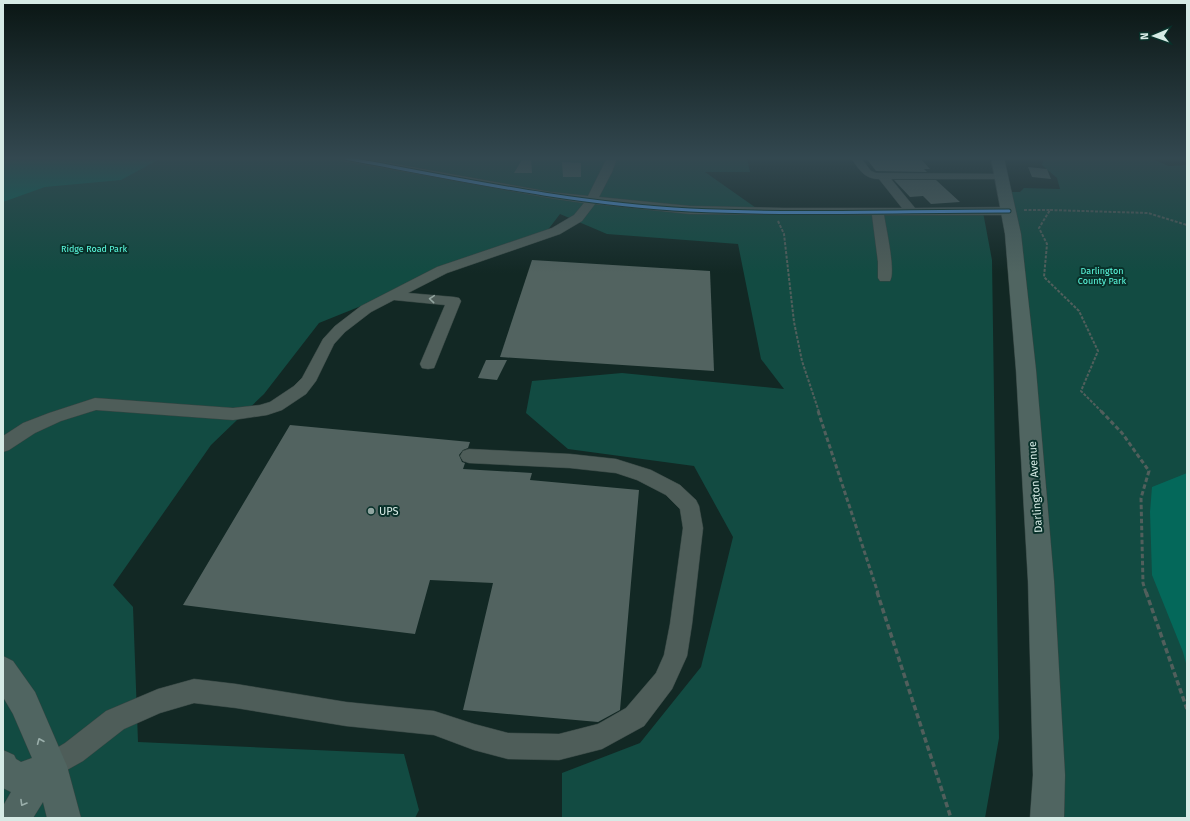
<svg xmlns="http://www.w3.org/2000/svg" width="1190" height="821" viewBox="0 0 1190 821" font-family="'Fira Sans',sans-serif">
	<style>
		.green { fill: #124b42 }
		.water { fill: #04685a }
		.building { fill: #526360 }
		.lines { fill: none; stroke-linecap: round; stroke-linejoin: round }
		.minor-casing { stroke: #344441; stroke-width: 1 }
		.major-casing { stroke: #344441; stroke-width: 1 }
		.path-far2 { stroke: #515f5c; stroke-width: 2; stroke-dasharray: 3 1.5; stroke-linecap: butt }
		.path-far1 { stroke: #515f5c; stroke-width: 3; stroke-dasharray: 4.5 2.5; stroke-linecap: butt }
		.path { stroke: #515f5c; stroke-width: 3.5; stroke-dasharray: 5.5 3; stroke-linecap: butt }
		.minor { fill: #4e5d59; fill-rule: evenodd }
		.major { fill: #506561; fill-rule: evenodd }
		.cycleway-casing { stroke: #09312a; stroke-width: 5 }
		.cycleway { stroke: #5399e6; stroke-width: 3 }
		.oneway { stroke: #92a49f }
		.oneway2 { stroke: #9aaeaa }
		.poi-dot { fill: #91a6a1; stroke: #09312a; stroke-width: 1.5 }
		.labels { text-anchor: middle; stroke-width: 4; stroke-linejoin: round; paint-order: stroke }
		.far-park-label { font-size: 9px; fill: #5cfce0; stroke: #09312a }
		.street-label { font-size: 11px; fill: #d6eae5; stroke: #09312a }
		.poi-label { font-size: 11px; fill: #d6eae5; stroke: #09312a; text-anchor: start }
	</style>
	<rect width="100%" height="100%" fill="#122824"/>
	<g class="green">
		<path d="M3,158H747L750,172H705L759,210L983,212L992,260L999,738L985,818H562V773L640,743L701,667L733,537L694,466L568,449L526,413L532,381L622,373L784,389L761,359L738,244L607,234L560,214L547,231L319,323L264,394L211,445L113,585L133,607L138,742L404,754L419,810L415,818H3Z"/>
		<path d="M1044,158H1150L1169,166L1187,165V818H1047L1005,192H1020L1024,188L1060,189L1057,178L1042,165Z"/>
	</g>
	<g class="water">
		<path d="M3,158H143L158,160L121,180L45,187L3,202Z"/>
		<path d="M1187,473V667L1183,652L1152,575L1150,512L1152,487Z"/>
	</g>
	<g class="building">
		<path d="M523,158H531L532,173H514Z"/>
		<path d="M866,158H920L930,169H924L927,172L876,171Z"/>
		<path d="M562,162L581,163V177H563Z"/>
		<path d="M1028,167L1047,169L1051,179L1032,177Z"/>
		<path d="M894,180H936L960,202L931,204L923,196L910,197Z"/>
		<path d="M532,260L710,271L714,371L500,357Z"/>
		<path d="M486,360H507L497,380L478,378Z"/>
		<path d="M290,425L470,442L468,448L463,450L459,455L462,462L465,463L463,469L532,473L530,480L639,490L620,710L598,722L463,710L493,583L430,580L415,634L183,605Z"/>
	</g>
	<g class="lines">
		<defs>
			<g id="minor">
				<path d="M340,158H361L550,192L588,196L607,158H617L612,172L599,197L690,206L784,208H902L879,179C864,179 859,169 851,158H861L871,171L876,173L1006,174L1008,176L1002,179H891L915,208L1009,207L1013,208L1015,211L1013,214L1009,215H884C886,228 896,272 890,281H880L878,278V262L872,215L690,214L595,204L582,221L560,234L447,273L408,293L454,297L459,298L461,301L434,368L428,369L422,368L420,364L445,305L394,300L371,312L345,332L334,344L316,381L306,394L282,410L267,415L233,420L96,410L61,421L35,433L9,450L3,452V436L23,423L49,413L95,398L233,408L260,405L270,402L294,386L302,378L323,339L335,326L361,306L437,267L552,228L574,215L584,203L550,198L345,161Z"/>
				<path d="M469,449L570,454L616,459L651,470L680,485L696,500L699,506L703,528L692,624L687,656L672,689L644,726L602,749L559,760L508,759L474,750L434,735L346,726L236,708L194,703L160,713L124,729L83,761L51,779L42,775L38,766L42,757L65,743L106,711L158,689L194,679L236,684L346,702L434,711L474,724L508,733L559,734L598,724L626,708L656,673L664,655L670,624L683,528L680,509L666,495L637,480L616,473L570,468L469,463L463,461L460,456L463,451Z"/>
			</g>
			<g id="major">
				<path d="M991,158H1004L1021,234L1036,370L1054,581L1065,775L1064,818H1030L1033,775L1028,581L1016,370L1005,234Z"/>
				<path d="M3,656L13,661L35,692L67,766L81,818H47L43,802L33,818H3V806L11,792L3,788V750L14,755L16,759L21,762L32,758L13,714L3,697Z"/>
			</g>
		</defs>
		<use href="#minor" class="minor-casing"/>
		<use href="#major" class="major-casing"/>
		<g class="path-far2">
			<path d="M1024,210H1050L1039,228L1047,244L1044,277L1079,311L1098,351L1081,391L1102,412"/>
			<path d="M1050,210L1148,213L1187,225"/>
			<path d="M778,221L784,234L794,322L802,361L819,412"/>
		</g>
		<g class="path-far1">
			<path d="M818,411L878,593"/>
			<path d="M1101,411L1122,433L1149,471L1141,498L1143,583L1146,593"/>
		</g>
		<g class="path">
			<path d="M877,592L951,818"/>
			<path d="M1146,592L1187,709"/>
		</g>
		<use href="#minor" class="minor"/>
		<use href="#major" class="major"/>
		<defs>
			<path id="cycleway" d="M345,158C459,179 574,204 690,210C796,215 903,211 1009,211"/>
		</defs>
		<use href="#cycleway" class="cycleway-casing"/>
		<use href="#cycleway" class="cycleway"/>
	</g>
	<defs><path id="oneway-chevron" d="M-2-3.5L2.5 0L-2 3.5" fill="none" stroke-width="1.6" stroke-linecap="round" stroke-linejoin="round"/></defs>
	<use class="oneway" href="#oneway-chevron" transform="translate(432 299) rotate(-175)"/>
	<g class="oneway2">
		<use href="#oneway-chevron" transform="translate(40 741) rotate(-113)"/>
		<use href="#oneway-chevron" transform="translate(23 803) rotate(120)"/>
	</g>
	<linearGradient id="sky" x2="0" y2="1"><stop stop-color="#0a1614"/><stop offset="0.58" stop-color="#334850"/><stop offset="1" stop-color="#334850" stop-opacity="0"/></linearGradient>
	<rect width="1190" height="273" fill="url(#sky)"/>
	<circle class="poi-dot" cx="371" cy="511" r="4"/>
	<g class="labels">
		<g class="far-park-label">
			<text x="94" y="252">Ridge Road Park</text>
			<text x="1102" y="274">Darlington<tspan x="1102" dy="10">County Park</tspan></text>
		</g>
		<g class="street-label">
			<text transform="translate(1035 487) rotate(-94)" y="4">Darlington Avenue</text>
		</g>
		<g class="poi-label">
			<text x="379" y="515">UPS</text>
		</g>
	</g>
	<rect width="1190" height="821" fill="none" stroke="#d6eae5" stroke-width="8"/>
	<g transform="translate(1154 36) rotate(268)" stroke="#09312a" stroke-width="3" paint-order="stroke">
	<path d="M0-3L7 15L0 10L-7 15Z" fill="#d6eae5"/>
	<text y="-6" font-size="11" font-weight="bold" text-anchor="middle" fill="#d6eae5">N</text>
	</g>
</svg>
